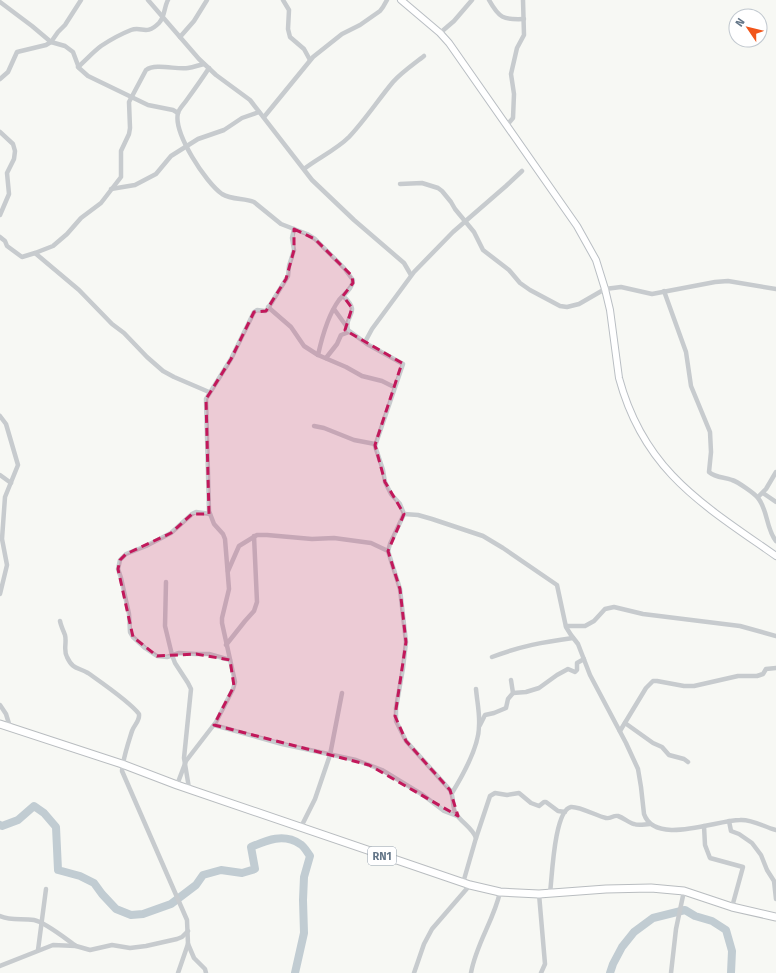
<svg xmlns="http://www.w3.org/2000/svg" width="776" height="973" viewBox="0 0 776 973" font-family="'Fira Sans',sans-serif">
	<style>
		.lines { fill: none; stroke-linecap: round; stroke-linejoin: round }
		.river { stroke: #c1ccd2; stroke-width: 8 }
		.secondary-casing { stroke: #b9bec3; stroke-width: 8 }
		.trunk-casing { stroke: #b9bdc0; stroke-width: 9 }
		.minor { stroke: #c7cbce; stroke-width: 4.5 }
		.secondary { stroke: #fff; stroke-width: 6 }
		.trunk { stroke: #fff; stroke-width: 7 }
		.marked { fill: #c2185b; fill-opacity: 0.2; stroke: #c2185b; stroke-width: 3; stroke-dasharray: 8 5; stroke-linejoin: round }
		.labels { text-anchor: middle; stroke-width: 4; stroke-linejoin: round; paint-order: stroke }
		.shield { fill: #fff; stroke: #929fac; stroke-width: 1 }
		.shield-label { font-size: 11px; font-weight: bold; fill: #647688 }
	</style>
	<rect width="100%" height="100%" fill="#f7f8f4"/>
	<g class="lines">
		<g class="river">
			<path d="M0,825L2,826L18,820L34,806L44,813L56,827L58,870L80,876L94,883L102,894L116,909L131,915L143,914L171,904L196,885L203,875L221,870L242,873L255,869L251,847C267,840 284,833 300,844C304,846 307,852 310,856L304,877L303,900L304,933L295,973"/>
			<path d="M610,973L613,964L622,947L634,932L653,918L685,910L695,916L712,921L726,930L732,951L731,973"/>
		</g>
		<defs>
			<path id="secondary" d="M401,0L440,33L449,43L577,226L596,260L605,289L610,310L619,378C644,471 702,504 776,556"/>
			<path id="trunk" d="M0,724L122,764L177,785L470,885L500,892L539,894L606,889L651,888L684,891L732,907L776,917"/>
		</defs>
		<use href="#secondary" class="secondary-casing"/>
		<use href="#trunk" class="trunk-casing"/>
		<g class="minor">
			<path d="M148,0L199,59L216,75L250,100L312,180L354,220L404,263L411,275"/>
			<path d="M283,0L289,10L288,29L290,37L304,49L310,60"/>
			<path d="M489,0C499,18 503,20 524,19"/>
			<path d="M0,2L32,26L51,42L65,46L73,52L79,68L88,76L148,105L173,110L178,113"/>
			<path d="M440,33L454,21L472,0"/>
			<path d="M180,37L194,21L207,0"/>
			<path d="M204,64C199,65 194,67 188,68C177,70 156,63 146,70L129,102L130,128L129,134L121,151V177L101,203L81,218L67,234L53,246L35,253L79,290L112,324L124,333L147,357L163,371L174,377L209,392"/>
			<path d="M78,67C86,60 93,52 101,46C110,40 121,34 131,30C142,26 146,36 159,23C165,17 164,7 168,0"/>
			<path d="M209,68C202,79 194,90 186,101C184,104 179,109 178,113C173,133 206,183 222,194C232,200 244,198 254,202L281,224L307,234L315,239L344,268L353,280C353,288 344,294 339,300C328,315 322,337 318,355"/>
			<path d="M0,79L8,72L17,52L46,45L51,42L58,32L65,25L81,0"/>
			<path d="M264,117L313,57L342,34L360,25L380,11L383,7L387,0"/>
			<path d="M507,125L513,118L514,94L511,74L517,48L524,35L523,0"/>
			<path d="M0,132L13,144L15,151L14,159L7,173L9,194L0,215"/>
			<path d="M304,169C318,158 336,150 349,137C365,120 378,100 393,82C402,72 414,64 424,56"/>
			<path d="M400,184L422,183L438,188L442,191L451,202L455,209L474,232L483,250L509,270L520,283L530,290L560,306L567,307L579,304L605,289L621,287L652,294L715,282L728,281L776,289"/>
			<path d="M111,189L135,185L156,174L171,156L198,139L224,130L242,118L259,112"/>
			<path d="M0,237L5,241L7,246L22,257L35,253"/>
			<path d="M664,291L686,352L691,386L710,432L711,452L709,472C716,478 724,477 732,480C738,482 754,493 758,498C768,510 766,529 776,541"/>
			<path d="M343,296C363,314 343,315 348,330L367,344L403,364L375,446L383,470L385,482L391,494L400,504L404,514L390,544L388,551L400,589L406,642L403,668L396,708V721L406,741L450,790C454,796 452,805 455,812C460,822 472,827 476,838L463,883"/>
			<path d="M268,307L291,327L304,346L318,355L346,367L362,376L382,381L394,387"/>
			<path d="M334,309L347,327"/>
			<path d="M365,342L372,329L414,272L453,232L506,186L522,171"/>
			<path d="M326,358L337,344L341,335L349,332"/>
			<path d="M0,416L6,424L18,465L5,497L2,539L7,565L0,594"/>
			<path d="M314,426L324,428L354,440L375,444"/>
			<path d="M0,475L11,483"/>
			<path d="M763,493L776,502"/>
			<path d="M758,497L766,489L776,472"/>
			<path d="M210,514L196,512L192,514L171,533L146,546L126,554L120,560L118,569L121,578L129,614L130,632L133,637L145,648L157,656L167,657L179,653L196,654H209L230,660"/>
			<path d="M404,514L418,515L432,519L483,536L503,548L557,585L566,627L571,635L578,644L590,675L626,743L638,769L641,787L644,814C655,846 716,820 740,820C752,819 764,827 776,830"/>
			<path d="M228,571L239,546L257,535H267L312,539L334,538L371,543L388,551"/>
			<path d="M166,582L165,626L172,655L175,663L188,683L191,689L184,758L189,788"/>
			<path d="M60,621C61,626 63,630 65,635C67,643 63,650 67,657C73,670 78,667 88,673C102,683 130,702 139,714C140,721 134,725 132,731C128,744 123,758 122,771L187,920L188,944L178,973"/>
			<path d="M566,626H585L594,621L605,609L614,607L643,614L740,626L776,636"/>
			<path d="M226,645L245,621L254,611L257,602L254,536"/>
			<path d="M492,657C521,646 543,642 573,638"/>
			<path d="M513,693L526,692L539,688L557,675L568,669L575,672L577,670V663L584,659"/>
			<path d="M0,705L6,714L10,727"/>
			<path d="M625,723L653,743L662,747L669,755L684,759L688,762"/>
			<path d="M214,725L282,744L356,760L382,770L423,795L444,811L457,816"/>
			<path d="M480,725L485,715L494,713L506,708L508,699L513,693L511,680"/>
			<path d="M620,731L646,688L653,681H657L684,686H694L738,676H757L763,674L766,669L776,668"/>
			<path d="M177,785L186,761L216,722L233,689L235,682L222,623V618L229,589L225,539L223,534L214,524L209,511L206,399L231,359L254,312L257,310L265,311L267,310L288,276L289,266L294,250L292,238L294,229"/>
			<path d="M452,793C463,775 479,747 479,726C480,714 477,701 476,689"/>
			<path d="M729,821L731,831L739,834L752,843L761,855L767,870L774,881L776,899"/>
			<path d="M704,826L705,845L710,858L743,867L732,907"/>
			<path d="M301,827L315,799L330,755L342,693"/>
			<path d="M476,838L490,796L495,793L507,795L519,793L531,803L539,806L544,802H546L558,811L565,812"/>
			<path d="M550,893C552,879 554,810 571,807C579,806 597,816 606,818C611,819 613,815 618,816C624,818 629,823 634,824C639,826 645,824 650,824"/>
			<path d="M539,894L545,964L541,973"/>
			<path d="M0,916C11,921 22,918 34,920C45,922 66,939 76,946"/>
			<path d="M188,944L194,958L205,969L206,973"/>
			<path d="M38,950L46,889"/>
			<path d="M0,966L53,945L76,946L90,950L112,945L130,948L146,946L177,939L182,937L188,931"/>
			<path d="M414,973L424,944L432,929L470,885"/>
			<path d="M471,973C476,944 494,920 500,892"/>
			<path d="M671,973L676,929L684,891"/>
		</g>
		<use href="#secondary" class="secondary"/>
		<use href="#trunk" class="trunk"/>
	</g>
	<path class="marked" d="M294,229L315,239L352,276L353,283L343,296L352,308L345,330L402,363L375,445L385,482L404,514L388,551L400,589L406,642L395,716L406,741L450,790L458,816L369,765L214,725L234,686L230,660L196,654L157,656L133,637L118,569L120,560L126,554L171,533L192,514H209L206,399L231,359L254,312L266,311L286,279L294,250Z"/>
	<g class="labels">
		<rect class="shield" x="368" y="847" width="28" height="18" rx="3"/>
		<g class="shield-label">
			<text x="382" y="860">RN1</text>
		</g>
	</g>
	<g transform="translate(748 28) rotate(305)"><circle r="19" fill="#ffffff" stroke="#c1c8cf"/>
	<path d="M0-3L7 15L0 10L-7 15Z" fill="#f1551a"/>
	<text y="-6" font-size="11" font-weight="bold" text-anchor="middle" fill="#647688">N</text>
	</g>
</svg>
